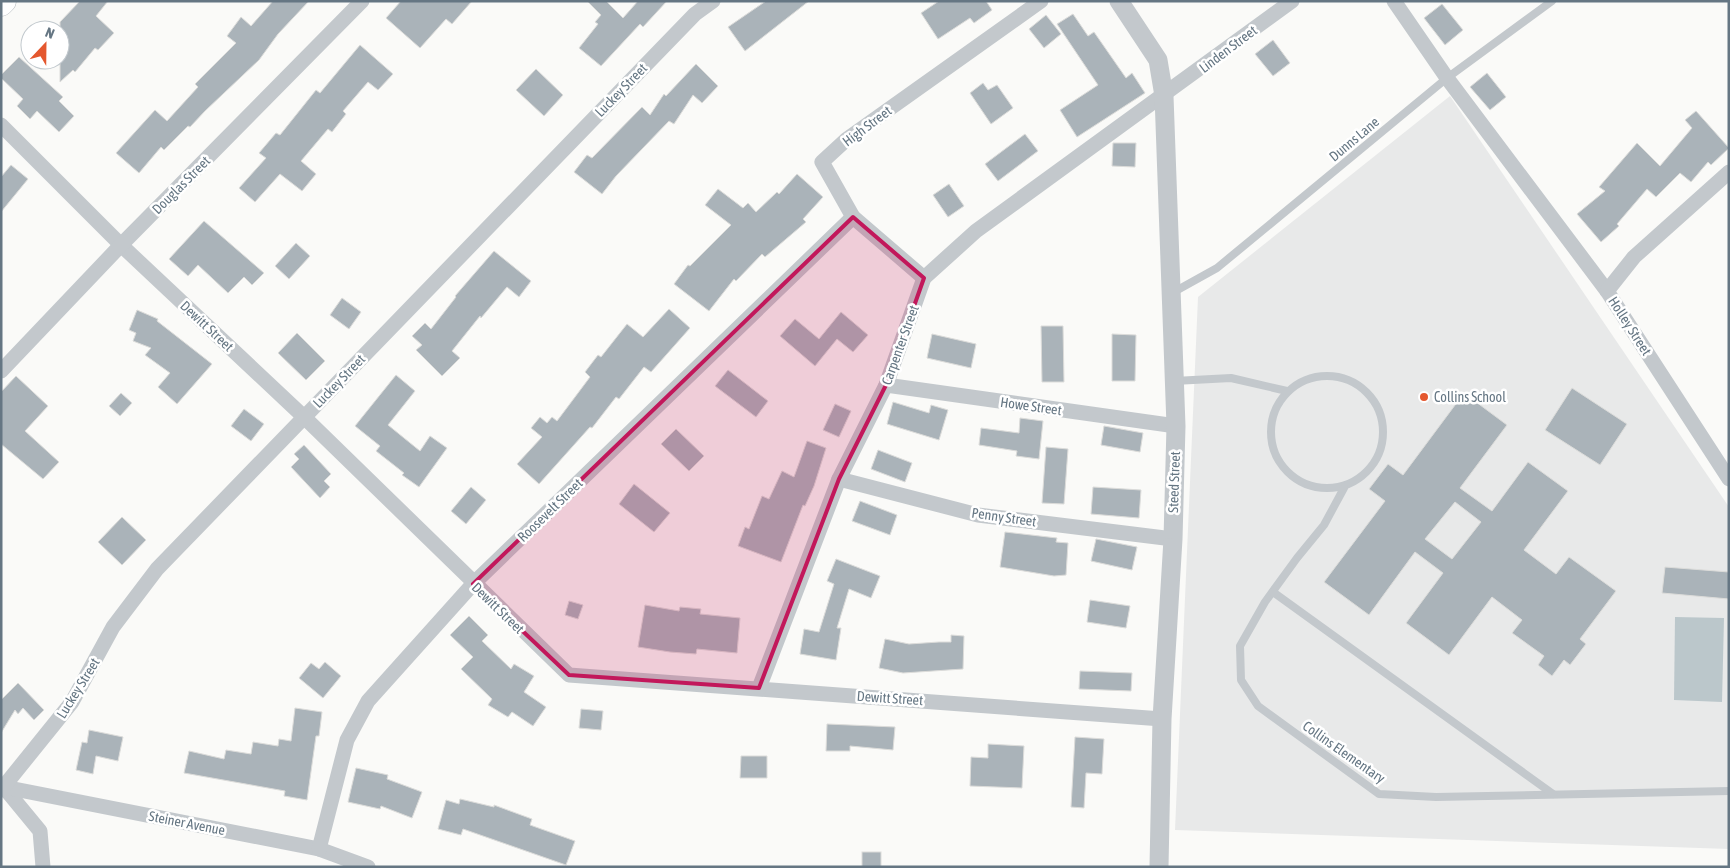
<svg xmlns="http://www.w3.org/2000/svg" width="1730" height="868" viewBox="0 0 1730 868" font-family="'Asap Condensed',sans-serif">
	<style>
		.built { fill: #e8e9e9 }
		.water { fill: #bbc7cb }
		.building { fill: #aab3b9; stroke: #dcdcda; fill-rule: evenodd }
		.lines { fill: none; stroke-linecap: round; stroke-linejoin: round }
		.primary-casing { stroke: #b5babe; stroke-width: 25 }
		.service { stroke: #c3c8cc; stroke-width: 8 }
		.minor { stroke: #c3c8cc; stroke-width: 15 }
		.tertiary { stroke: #c3c8cc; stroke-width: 19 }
		.primary { stroke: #fff; stroke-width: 24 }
		.marked { fill: #c2185b; fill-opacity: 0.2; stroke: #c2185b; stroke-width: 4; stroke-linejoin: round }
		.poi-dot { fill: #e4572e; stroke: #fff; stroke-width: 2 }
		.labels { text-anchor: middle; stroke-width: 5; stroke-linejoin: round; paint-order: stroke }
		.street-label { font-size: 14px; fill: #657683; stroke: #fff }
		.poi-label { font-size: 14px; fill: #657683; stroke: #fff; text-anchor: start }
	</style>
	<rect width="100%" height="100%" fill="#fafaf8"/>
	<path class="built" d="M1450,96L1729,507V849L1175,830L1198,297Z"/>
	<path class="water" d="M1675,617L1724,618L1722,702L1674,700Z"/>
	<g class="building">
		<path d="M80,1H108L96,16L114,33L98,50L95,48L75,72L73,70L60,82V22Z"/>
		<path d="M273,1H309L278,34L259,60L205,111L190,127L188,126L164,150L161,147L139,173L116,153L155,110L167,121L198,87L195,84L236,43L227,36L241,17L251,26Z"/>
		<path d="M401,1H472L452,24L446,19L420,48L386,18Z"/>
		<path d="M587,1H606L623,18L638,1H667L643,27L640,24L601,66L579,48L598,24L595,22L601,15Z"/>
		<path d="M766,1H809L745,51L728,27Z"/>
		<path d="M939,1H986L992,10L974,23L970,18L938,39L921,13Z"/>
		<path d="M1442,4L1463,30L1445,45L1424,18Z"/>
		<path d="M1073,14L1088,36L1094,32L1126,78L1132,73L1145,93L1077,137L1060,110L1098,85L1057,24Z"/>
		<path d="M1046,15L1061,34L1044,48L1029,29Z"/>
		<path d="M1273,40L1290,63L1273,76L1255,54Z"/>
		<path d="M360,45L393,74L378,90L368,82L343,111L346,114L332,132L328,129L301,161L316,174L302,191L280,174L255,202L239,188L266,158L259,153L276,133L280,135L316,90L320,93Z"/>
		<path d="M19,57L63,97L59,101L74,116L59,132L37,111L30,119L17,106L23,99L1,78V75Z"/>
		<path d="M696,64L718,86L702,103L693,95L674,124L669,121L616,176L602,194L574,172L587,155L592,158L642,107L650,115L664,94L666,96Z"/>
		<path d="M536,69L563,95L544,116L516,90Z"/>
		<path d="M1487,73L1506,97L1490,110L1470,87Z"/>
		<path d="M983,83L988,90L997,85L1013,108L991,124L970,93Z"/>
		<path d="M1696,111L1729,148L1711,165L1708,162L1691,182L1680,173L1656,197L1647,189L1617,224L1619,226L1601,242L1577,214L1605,191L1599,187L1637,143L1660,166L1692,128L1685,120Z"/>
		<path d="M1025,134L1038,151L998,181L985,164Z"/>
		<path d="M1113,143H1136L1135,167L1112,166Z"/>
		<path d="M11,165L28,179L1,212V177Z"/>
		<path d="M797,174L823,197L803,219L806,222L765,257L762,254L736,281L734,279L709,311L674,284L688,265L690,266L731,225L705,205L718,189L743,208L748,203L756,212L777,192L779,194Z"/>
		<path d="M949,184L964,206L948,217L933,195Z"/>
		<path d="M204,221L264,273L252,285L244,277L228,293L198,265L188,276L169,259Z"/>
		<path d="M296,243L310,256L289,279L275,266Z"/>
		<path d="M494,251L531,281L519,297L507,287L481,318L480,316L452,351L460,358L442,376L416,350L422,345L412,336L425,323L431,329L456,297L455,296Z"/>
		<path d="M342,298L361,312L349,329L330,315Z"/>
		<path d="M669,309L690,328L651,372L644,367L619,399L616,397L592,428L590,427L539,484L517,464L542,437L531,428L540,417L547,423L552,417L557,421L590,377L585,372L598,355L601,357L627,324L643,337Z"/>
		<path d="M137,310L158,319L157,321L212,364L177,404L158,387L170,373L145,355L151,348L133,341L136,333L129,330Z"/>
		<path d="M841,312L868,335L853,352L837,339L815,366L780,336L795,319L819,339Z"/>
		<path d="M1041,326H1063L1064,382H1042Z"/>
		<path d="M297,333L325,361L306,380L278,353Z"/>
		<path d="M932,334L976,344L971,368L927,358Z"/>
		<path d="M1112,334L1136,335L1135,381H1112Z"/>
		<path d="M728,370L768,401L756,417L715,386Z"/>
		<path d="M396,375L415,391L388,425L420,451L430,436L447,448L419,487L402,475L404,473L376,451L380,446L355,426Z"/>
		<path d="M16,376L48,406L25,431L59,462L43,479L1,444V392Z"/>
		<path d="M1572,388L1627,424L1600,465L1545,430Z"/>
		<path d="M121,393L132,403L120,416L109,406Z"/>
		<path d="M1464,393L1507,425L1460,488L1492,511L1528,462L1568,491L1524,550L1556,574L1569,557L1616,591L1580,639L1586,644L1570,665L1564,660L1552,676L1538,665L1544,656L1512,633L1522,620L1492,597L1449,655L1406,623L1443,573L1415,552L1369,615L1324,582L1385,501L1369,489L1388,464L1403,475ZM1455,502L1481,522L1452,559L1425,539Z"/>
		<path d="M893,402L929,413L931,405L948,410L939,440L887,424Z"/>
		<path d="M835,404L851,411L839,437L823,430Z"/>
		<path d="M244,409L264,424L251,441L231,426Z"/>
		<path d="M1020,418L1043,421L1039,459L1016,456L1017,451L979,445L981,428L1019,433Z"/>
		<path d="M1104,426L1143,433L1140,452L1101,445Z"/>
		<path d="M676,429L704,456L689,471L661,444Z"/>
		<path d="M807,441L826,448L814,486L805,506L803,505L781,562L738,546L745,527L749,529L762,496L769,499L782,471L794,477Z"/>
		<path d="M304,445L331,474L324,481L330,487L320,498L291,467L299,459L294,454Z"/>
		<path d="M1046,447L1068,449L1064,504L1042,503Z"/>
		<path d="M878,450L912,463L905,482L871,469Z"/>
		<path d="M634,484L670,513L654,532L619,504Z"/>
		<path d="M471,487L486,500L466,524L451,511Z"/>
		<path d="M1093,487L1141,490L1139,518L1091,514Z"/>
		<path d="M860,501L897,515L890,535L852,521Z"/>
		<path d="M122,517L146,540L122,565L98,542Z"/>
		<path d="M1005,532L1057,538L1056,542L1068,543L1066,575L1054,576L1000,567Z"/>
		<path d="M1096,539L1137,547L1132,570L1091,561Z"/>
		<path d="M836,559L880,576L871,598L849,589L837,628H841L836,660L800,654L804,629L819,632L834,584L827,581Z"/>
		<path d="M1665,567L1729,572V599L1662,593Z"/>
		<path d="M1090,600L1130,606L1126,628L1087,622Z"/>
		<path d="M569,601L583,605L578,619L565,615Z"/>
		<path d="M645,605L679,611L680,607L701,609L700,614L740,618L737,653L697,649L696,654L670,652L638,647Z"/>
		<path d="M469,616L488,635L482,641L511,669L514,664L534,676L524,692L546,707L533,726L512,712L508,717L488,705L492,699L461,669L473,657L450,635Z"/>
		<path d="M951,635L964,636L963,669L903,673L879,668L885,639L909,644L939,642H951Z"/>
		<path d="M325,662L341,676L323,698L299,678L311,663L319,669Z"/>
		<path d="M1080,671L1132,673L1131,691L1079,689Z"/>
		<path d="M18,683L44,710L34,720L23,708L18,714L15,710L1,733V700Z"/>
		<path d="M295,708L322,712L319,736H316L307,800L284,796L285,791L184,773L189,751L224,759L226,750L251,754L253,742L278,746L279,739L291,741Z"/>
		<path d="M581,709L603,711L601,730L579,728Z"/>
		<path d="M827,724L895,727L893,750L850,746V751H826Z"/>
		<path d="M89,730L123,737L118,761L96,756L93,774L76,770L82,742L87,743Z"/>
		<path d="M1075,737L1104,739L1102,774L1086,773L1084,808L1071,807Z"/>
		<path d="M988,744L1024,746L1022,788L970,786L971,757L988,758Z"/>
		<path d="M741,756H767V778H740Z"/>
		<path d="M356,768L388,775L387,779L422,792L412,818L381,806L380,809L348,802Z"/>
		<path d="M460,799L494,807V805L532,819L530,825L575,841L566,865L463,829L461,835L438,829L446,800L459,804Z"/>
		<rect x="862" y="852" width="19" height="15"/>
	</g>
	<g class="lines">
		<defs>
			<path id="primary" d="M1,4L4,1"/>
		</defs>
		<use href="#primary" class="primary-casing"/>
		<g class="service">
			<path d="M1172,293L1217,268L1447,78L1552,1"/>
			<circle cx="1327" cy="432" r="56"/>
			<path d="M1174,381L1231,378L1287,391"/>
			<path d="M1344,488L1324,525L1297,558L1265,602L1240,646L1241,680L1258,706L1379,794L1436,797L1729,791"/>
			<path d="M1273,592L1553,794"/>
		</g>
		<g class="minor">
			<path d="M1394,1L1447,78L1607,291L1729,479"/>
			<path d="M1,125L121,245L304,417L569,675L1162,719"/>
			<path d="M924,278L853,217L822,162L847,139L1041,1"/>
			<path d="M1607,291L1634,257L1729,172"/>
			<path d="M1,371L121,245L362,1"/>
			<path d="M886,385L1176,426"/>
			<path d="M839,479L978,515L1173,539"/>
			<path d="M759,688L839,479L886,385L924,278L976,231L1292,1"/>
			<path d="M2,785L40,831L43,867"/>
			<path d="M4,787L319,849L368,867"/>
			<path d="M1,790L72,702L113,627L157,569L695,14L713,1"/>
			<path d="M319,849L347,740L368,701L473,584L853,217"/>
		</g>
		<path class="tertiary" d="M1119,1L1158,60L1164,96L1176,426L1173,539L1162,719L1159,867"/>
		<use href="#primary" class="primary"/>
	</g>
	<path class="marked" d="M853,217L924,278L886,385L839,479L759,688L569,675L473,584Z"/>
	<circle class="poi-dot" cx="1424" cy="397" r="5"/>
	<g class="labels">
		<g class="street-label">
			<text transform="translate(1228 49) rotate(-37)" y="5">Linden Street</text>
			<text transform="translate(621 90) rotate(-46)" y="5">Luckey Street</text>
			<text transform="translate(867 126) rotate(-37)" y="5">High Street</text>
			<text transform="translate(1354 139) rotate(-40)" y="5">Dunns Lane</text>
			<text transform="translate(181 185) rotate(-45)" y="5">Douglas Street</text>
			<text transform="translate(207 326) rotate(43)" y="5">Dewitt Street</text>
			<text transform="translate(1630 326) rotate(57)" y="5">Holley Street</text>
			<text transform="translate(900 345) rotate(-70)" y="5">Carpenter Street</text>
			<text transform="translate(339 381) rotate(-46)" y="5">Luckey Street</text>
			<text transform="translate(1031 406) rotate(8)" y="5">Howe Street</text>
			<text transform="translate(1174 482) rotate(-88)" y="5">Steed Street</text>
			<text transform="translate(550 510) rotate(-44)" y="5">Roosevelt Street</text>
			<text transform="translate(1004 517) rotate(8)" y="5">Penny Street</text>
			<text transform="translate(498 608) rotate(44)" y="5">Dewitt Street</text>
			<text transform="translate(78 688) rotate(-58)" y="5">Luckey Street</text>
			<text transform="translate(890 698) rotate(4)" y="5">Dewitt Street</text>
			<text transform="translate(1344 752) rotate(35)" y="5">Collins Elementary</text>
			<text transform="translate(187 823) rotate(11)" y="5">Steiner Avenue</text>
		</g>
		<g class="poi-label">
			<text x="1434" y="402">Collins School</text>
		</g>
	</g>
	<rect width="1730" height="868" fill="none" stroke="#657683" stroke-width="5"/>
	<g transform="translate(45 45) rotate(22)"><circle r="24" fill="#ffffff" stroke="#c1c8cd"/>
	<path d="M0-4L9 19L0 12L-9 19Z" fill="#e4572e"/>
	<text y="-8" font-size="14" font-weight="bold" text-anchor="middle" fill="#657683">N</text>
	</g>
</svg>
